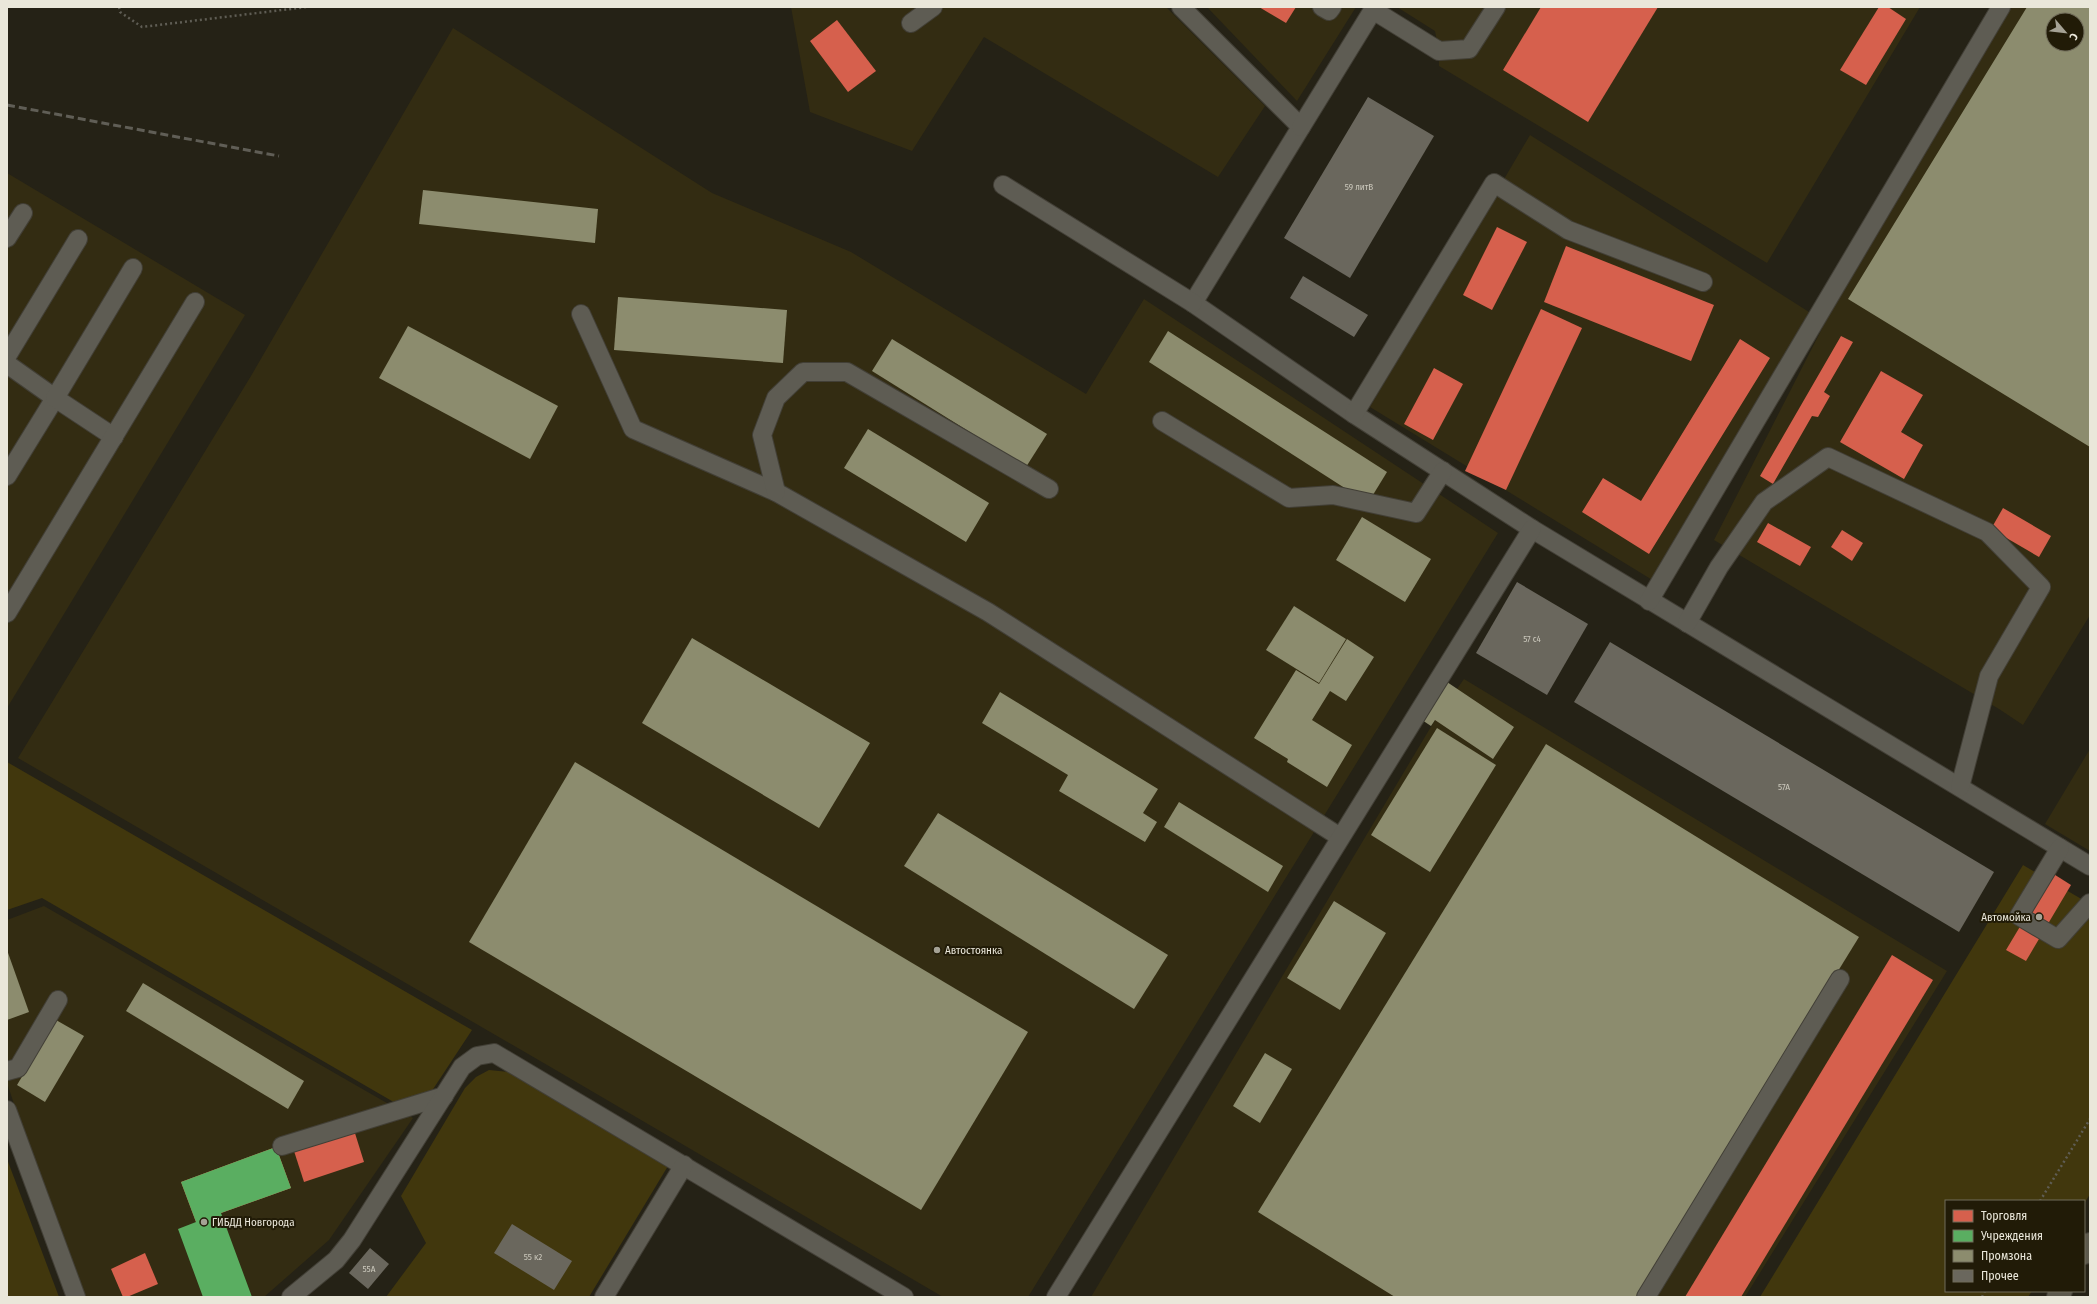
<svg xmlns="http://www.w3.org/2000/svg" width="2097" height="1304" viewBox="0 0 2097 1304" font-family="'Fira Sans Condensed',sans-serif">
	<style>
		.built { fill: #332c12; fill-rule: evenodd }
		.green { fill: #41370d }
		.shops { fill: #d6604d }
		.public { fill: #5aae61 }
		.industry { fill: #8c8c6e; fill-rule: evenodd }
		.building { fill: #6a675d }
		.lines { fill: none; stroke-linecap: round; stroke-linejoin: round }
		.minor-casing { stroke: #423f36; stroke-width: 20 }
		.major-casing { stroke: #423f36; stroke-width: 24 }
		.path { stroke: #5f5d54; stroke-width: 2.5; stroke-dasharray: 2 3; stroke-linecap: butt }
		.minor { stroke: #5e5c53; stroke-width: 18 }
		.major { stroke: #5c594c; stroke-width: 22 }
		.rail { stroke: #605e56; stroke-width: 3; stroke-dasharray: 8 4; stroke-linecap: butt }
		.poi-dot { fill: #a5a295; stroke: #211b07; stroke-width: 1.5 }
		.labels { text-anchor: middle; stroke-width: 4; stroke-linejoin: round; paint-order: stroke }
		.number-label { font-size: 9px; fill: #cac7bb }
		.poi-label { font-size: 11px; fill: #eae7da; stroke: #211b07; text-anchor: start }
	</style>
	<rect width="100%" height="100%" fill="#252216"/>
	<g class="built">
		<path d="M791,7H1166L1265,106L1218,177L984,37L912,151L810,112Z"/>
		<path d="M1207,7H1356L1297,101Z"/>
		<path d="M1397,7H1920L1767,263L1439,66V51L1435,31Z"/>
		<path d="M2012,7H2090V615L2023,725L1999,709L1714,540L1829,315ZM2053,20H2077V44H2053Z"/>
		<path d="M453,28L712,193L851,252L1086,394L1144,299L1498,533L1028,1297H943L554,1069L18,758L251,376Z"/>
		<path d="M1530,135L1809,312L1654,581L1370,407Z"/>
		<path d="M7,173L245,315L7,708Z"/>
		<path d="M1464,679L1947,971L1745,1297H1091L1435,720Z"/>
		<path d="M2090,749V851L2045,824Z"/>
		<path d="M44,906L413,1118L329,1240L264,1297H85L46,1199L7,1083V920Z"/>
	</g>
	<g class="green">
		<path d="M7,762L472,1030L416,1115L42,898L7,910Z"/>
		<path d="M2023,865L2090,904V1194L2084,1204V1201H1946V1291H2032L2028,1297H1760Z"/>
		<path d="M489,1070L509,1072L668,1166L589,1297H386L426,1243L401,1196L465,1088L476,1077Z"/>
		<path d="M7,1159L59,1297H7Z"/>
	</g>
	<g class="shops">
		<path d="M1259,7H1296L1286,23Z"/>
		<path d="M1541,7H1658L1588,122L1503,70Z"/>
		<path d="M1879,7H1888L1906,19L1866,85L1840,70Z"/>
		<path d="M837,20L876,71L848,92L810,41Z"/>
		<path d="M1497,227L1527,242L1492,310L1463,295Z"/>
		<path d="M1566,246L1714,305L1691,361L1544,302Z"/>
		<path d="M1541,309L1582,328L1506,490L1465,471Z"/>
		<path d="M1841,336L1853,342L1824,392L1830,396L1818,417L1812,416L1773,484L1760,476Z"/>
		<path d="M1740,339L1770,358L1649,554L1582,512L1603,478L1641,501Z"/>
		<path d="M1434,368L1463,384L1433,440L1404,424Z"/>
		<path d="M1881,371L1923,395L1901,432L1923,445L1904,479L1840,442Z"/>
		<path d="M2003,508L2051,536L2039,557L1991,529Z"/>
		<path d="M1768,523L1811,547L1800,566L1757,542Z"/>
		<path d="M1842,530L1863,543L1852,561L1831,547Z"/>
		<path d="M2052,873L2071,885L2026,961L2006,950Z"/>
		<path d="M1892,955L1933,980L1741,1297H1685Z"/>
		<path d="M354,1130L364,1162L304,1182L294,1151Z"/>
		<path d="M276,1147L291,1188L196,1222L181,1182Z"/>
		<path d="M145,1253L158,1284L127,1297H123L111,1269Z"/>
	</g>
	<path class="public" d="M276,1147L291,1188L221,1213L252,1297H203L178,1229L196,1222L181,1182Z"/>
	<g class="industry">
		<path d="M2027,7H2090V447L1848,299ZM2053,20H2077V44H2053Z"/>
		<path d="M423,190L598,209L595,243L419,224Z"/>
		<path d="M618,297L787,310L783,363L614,350Z"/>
		<path d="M408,326L558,406L530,459L379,378Z"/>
		<path d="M1168,331L1387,472L1368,503L1149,362Z"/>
		<path d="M892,339L1047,434L1026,467L872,371Z"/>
		<path d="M868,429L989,503L966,542L844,468Z"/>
		<path d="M1362,517L1431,559L1405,602L1336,560Z"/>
		<path d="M1294,606L1346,639L1319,683L1266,650Z"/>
		<path d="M692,638L870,743L819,828L642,723Z"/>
		<path d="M1347,639L1374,657L1346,701L1330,691L1312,720L1352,745L1327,787L1287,762L1288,759L1254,738L1296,670L1319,684Z"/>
		<path d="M1447,682L1514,727L1493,759L1435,720L1431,726L1422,720Z"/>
		<path d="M1000,692L1158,789L1143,813L1157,822L1145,842L1059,791L1068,775L982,723Z"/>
		<path d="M1437,728L1496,765L1430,872L1371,835Z"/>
		<path d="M1546,744L1859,937L1637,1297H1395L1258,1212Z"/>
		<path d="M575,762L1028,1032L921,1210L469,942Z"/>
		<path d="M1179,802L1283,866L1268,892L1164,827Z"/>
		<path d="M938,813L1168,955L1134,1009L904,866Z"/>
		<path d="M1334,901L1386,933L1340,1010L1287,978Z"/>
		<path d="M7,950L29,1012L7,1020Z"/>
		<path d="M143,983L304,1081L288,1109L126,1011Z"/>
		<path d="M56,1020L84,1036L45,1102L17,1085Z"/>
		<path d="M1265,1053L1292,1069L1260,1123L1233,1106Z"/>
	</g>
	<g class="building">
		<path d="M1368,97L1434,136L1350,278L1284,238Z"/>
		<path d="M1303,276L1368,315L1354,337L1290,298Z"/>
		<path d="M1517,582L1588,624L1547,695L1476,653Z"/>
		<path d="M1610,642L1994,872L1959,932L1574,702Z"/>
		<path d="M512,1224L572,1261L554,1290L494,1253Z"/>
		<path d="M370,1248L389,1264L368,1289L349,1273Z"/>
	</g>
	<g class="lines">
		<defs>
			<g id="minor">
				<path d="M1181,7L1301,127L1193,303L1354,414L1532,529L2090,866"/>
				<path d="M1322,7L1329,11L1332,7"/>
				<path d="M911,23L933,7"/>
				<path d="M1301,127L1373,10L1439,51L1469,49L1496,7"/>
				<path d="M1003,185L1193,303"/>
				<path d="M7,238L23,213"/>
				<path d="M581,314L633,429L776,492L988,612L1340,837"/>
				<path d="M7,356L78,239"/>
				<path d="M7,364L55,398L7,476"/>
				<path d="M1354,414L1494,183L1568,230L1703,282"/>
				<path d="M1162,421L1289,498L1333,495L1416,513L1443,471"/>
				<path d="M114,437L55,398L133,268"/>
				<path d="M776,492L762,435L776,398L803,372H847L1049,489"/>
				<path d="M1649,601L2001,7"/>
				<path d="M7,613L195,302"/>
				<path d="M1687,623L1719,567L1764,502L1828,457L1987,532L2041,587L1989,676L1960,787"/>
				<path d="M2060,848L2019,916L2058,939L2090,903"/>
				<path d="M7,1071L18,1068L58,1000"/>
				<path d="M7,1110L76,1297"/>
				<path d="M282,1146L444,1096"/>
				<path d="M291,1297L336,1260L352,1240L462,1067L477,1056L494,1053L904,1297"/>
				<path d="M604,1297L684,1165"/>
				<path d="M1056,1297L1532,529"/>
				<path d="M1646,1297L1840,979"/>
			</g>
			<g id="major">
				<path d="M2084,1253L2090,1244"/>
				<path d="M2058,1297L2061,1291"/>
			</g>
		</defs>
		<use href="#minor" class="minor-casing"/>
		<use href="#major" class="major-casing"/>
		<g class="path">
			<path d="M119,7L120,12L142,27L307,7"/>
			<path d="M2040,1201L2090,1119"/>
			<path d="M1982,1297L1985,1291"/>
		</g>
		<use href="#minor" class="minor"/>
		<use href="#major" class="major"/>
		<path class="rail" d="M7,105L279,156"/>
	</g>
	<g class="poi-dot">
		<circle cx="2039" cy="917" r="4"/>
		<circle cx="937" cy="950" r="4"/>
		<circle cx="204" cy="1222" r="4"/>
	</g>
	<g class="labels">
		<g class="number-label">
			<text x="1359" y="190">59 литВ</text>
			<text x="1532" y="642">57 с4</text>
			<text x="1784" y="790">57А</text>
			<text x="533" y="1260">55 к2</text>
			<text x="369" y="1272">55А</text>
		</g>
		<g class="poi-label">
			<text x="2031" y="921" text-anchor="end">Автомойка</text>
			<text x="945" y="954">Автостоянка</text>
			<text x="212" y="1226">ГИБДД Новгорода</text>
		</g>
	</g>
	<rect width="2097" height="1304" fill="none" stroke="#eae7da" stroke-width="16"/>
	<rect x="1945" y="1200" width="140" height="92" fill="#211b07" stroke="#716d5b"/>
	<rect x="1953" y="1210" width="20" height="12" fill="#d6604d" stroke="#716d5b"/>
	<text x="1981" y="1220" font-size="12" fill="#eae7da">Торговля</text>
	<rect x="1953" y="1230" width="20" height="12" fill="#5aae61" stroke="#716d5b"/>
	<text x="1981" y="1240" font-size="12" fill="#eae7da">Учреждения</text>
	<rect x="1953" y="1250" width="20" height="12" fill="#8c8c6e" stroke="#716d5b"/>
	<text x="1981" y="1260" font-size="12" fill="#eae7da">Промзона</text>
	<rect x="1953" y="1270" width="20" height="12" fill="#6a675d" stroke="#716d5b"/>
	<text x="1981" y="1280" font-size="12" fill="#eae7da">Прочее</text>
	<g transform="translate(2065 32) rotate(118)"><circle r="19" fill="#211b07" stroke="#716d5b"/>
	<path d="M0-3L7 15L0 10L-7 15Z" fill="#a5a295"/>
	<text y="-6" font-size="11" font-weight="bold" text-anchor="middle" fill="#eae7da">С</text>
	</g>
</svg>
